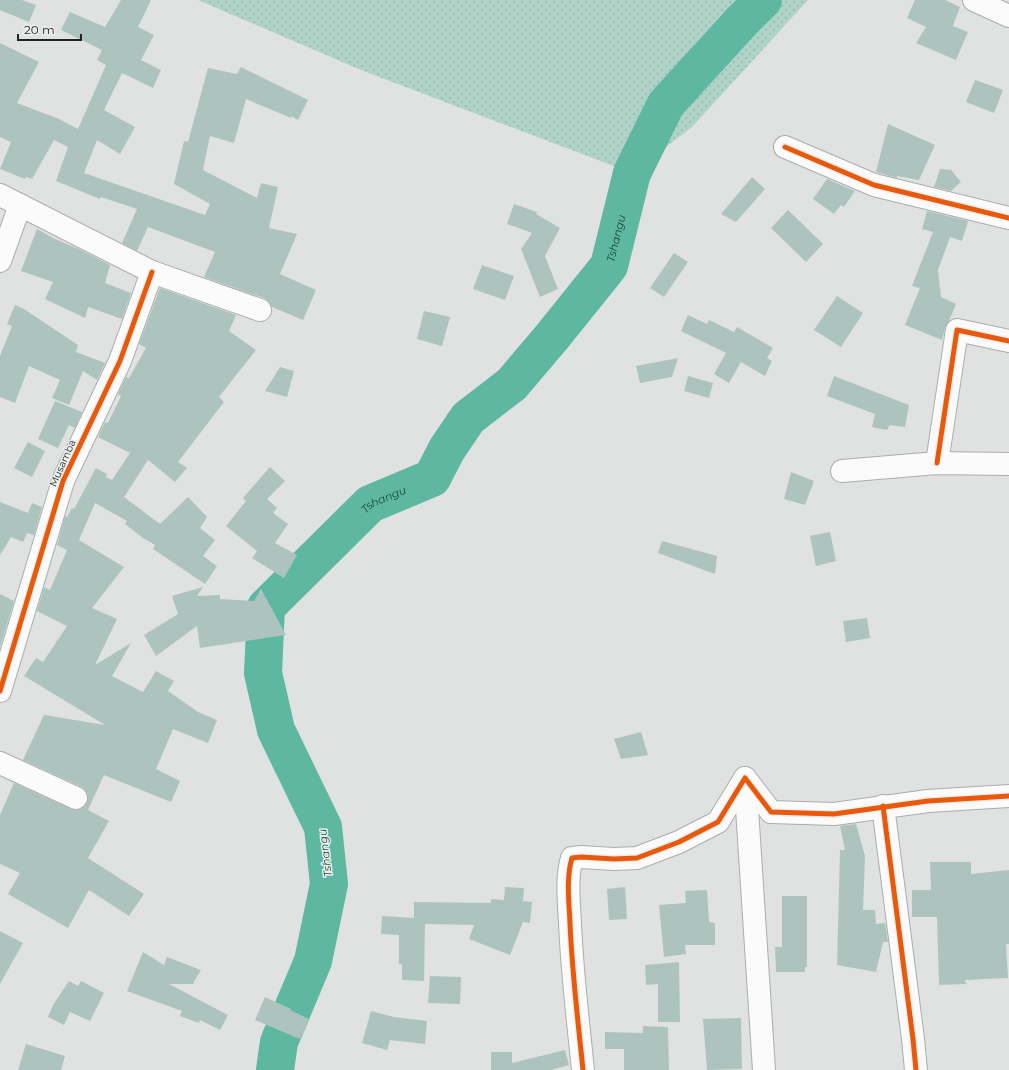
<svg xmlns="http://www.w3.org/2000/svg" width="1009" height="1070" viewBox="0 0 1009 1070" font-family="Montserrat,sans-serif">
	<style>
		.garden { fill: url(#garden-dots) }
		.lines { fill: none; stroke-linecap: round; stroke-linejoin: round }
		.river { stroke: #5eb7a1; stroke-width: 38 }
		.building { fill: #adc4be }
		.minor-casing { stroke: #aaadac; stroke-width: 24 }
		.minor { stroke: #fafbfa; stroke-width: 22 }
		.cycleway-casing { stroke: #ebf0ee; stroke-width: 8 }
		.cycleway { stroke: #e8590c; stroke-width: 5 }
		.labels { text-anchor: middle; stroke-width: 3; stroke-linejoin: round; paint-order: stroke }
		.street-label { font-size: 10px; fill: #222423; stroke: #ebf0ee }
		.water-label { font-size: 11px; font-style: italic; fill: #16483a; stroke: #ebf0ee }
	</style>
	<defs>
		<pattern id="garden-dots" width="8" height="8" patternUnits="userSpaceOnUse"><rect width="8" height="8" fill="#b0d3c8"/><path d="M2 2h.1M6 6h.1" fill="none" stroke="#97b5ac" stroke-width="1.8" stroke-linecap="round"/></pattern>
	</defs>
	<rect width="100%" height="100%" fill="#dfe2e1"/>
	<path class="garden" d="M198,0H808L692,127L632,173L361,70Z"/>
	<g class="lines">
		<path class="river" id="s1" d="M275,1070L279,1042L313,961L329,884L323,827L276,730L263,673L266,607L370,504L432,478L447,449L468,418L512,384L551,338L609,266L632,173L666,104L741,22L763,0"/>
	</g>
	<g class="building">
		<path d="M0,0H22L36,5L29,22L0,10Z"/>
		<path d="M121,0H151L138,27L154,35L141,60L161,70L153,88L122,73L104,110L135,127L120,154L97,140L84,173L205,215L210,204L174,184L184,141L188,142L208,68L237,74L241,67L308,100L298,120L291,116V118L246,99L234,143L210,136L203,170L257,198L261,183L278,187L269,228L297,234L280,274L316,290L303,320L272,307L269,302L264,298L204,277L215,252L148,227L137,251L122,243L137,209L101,197L100,199L56,181L68,147L54,140L32,179L26,177L25,179L0,169L11,142L0,137V43L39,62L17,103L59,119L78,129L106,65L97,60L102,50L61,30L70,12L105,27Z"/>
		<path d="M915,0H945L960,7L953,26L968,32L956,60L916,43L926,27L907,18Z"/>
		<path d="M975,80L1003,90L994,113L966,102Z"/>
		<path d="M888,124L935,145L919,180L897,176V178L876,172Z"/>
		<path d="M940,169L951,170L961,182L951,191L934,187Z"/>
		<path d="M752,177L765,189L736,222L721,214Z"/>
		<path d="M827,179L855,191L844,207L841,205L834,214L813,199Z"/>
		<path d="M514,204L537,212L536,214L560,228L545,256L558,289L540,297L521,249L532,233L507,224Z"/>
		<path d="M788,210L823,244L806,262L771,228Z"/>
		<path d="M927,211L968,221L962,241L950,237L938,270L941,297L956,304L949,321L945,328L942,340L905,325L920,288L912,286L933,232L922,229Z"/>
		<path d="M37,229L55,239L81,250L110,265L105,283L131,293L122,319L88,307L85,318L45,299L53,282L21,271Z"/>
		<path d="M674,253L688,262L664,297L650,288Z"/>
		<path d="M482,265L514,276L505,300L473,289Z"/>
		<path d="M160,288L236,315L229,331L256,350L219,397L224,402L178,462L187,468L175,482L148,460L124,497L160,524L188,497L207,517L200,528L215,540L203,556L217,566L205,584L153,549L155,545L143,538L125,524L127,521L95,503L79,540L124,567L92,608L117,619L95,665L131,643L112,676L143,692L156,671L174,681L168,691L198,712L217,720L208,743L173,729L156,769L180,781L171,802L104,775L88,810L109,821L88,858L144,894L129,916L89,890L68,928L8,894L20,873L0,864V815L14,783L71,809L78,810L83,808L87,803L88,796L86,791L82,787L23,760L44,715L105,725L24,676L36,658L43,662L67,626L37,611L44,587L50,590L67,550L57,545L65,516L67,517L72,508L74,509L96,468L107,474L106,477L112,480L130,453L98,437L105,422L108,423L121,396L118,394L126,377L129,378L146,348L139,344Z"/>
		<path d="M837,296L863,313L841,347L814,330Z"/>
		<path d="M15,305L24,309L78,345L76,352L105,363L97,380L83,371L69,405L52,398L60,380L29,366L15,403L0,397V356L12,326L7,324Z"/>
		<path d="M424,311L450,317L442,346L417,339Z"/>
		<path d="M688,315L707,324L709,320L734,332L737,327L773,348L767,358L772,361L765,376L741,362L729,383L714,374L726,353L681,331Z"/>
		<path d="M678,358L672,377L640,383L636,366Z"/>
		<path d="M280,367L294,371L287,397L265,391Z"/>
		<path d="M688,376L713,383L709,398L684,391Z"/>
		<path d="M834,376L909,405L905,427L890,425L887,430L872,427L875,414L827,396Z"/>
		<path d="M55,401L82,412L75,428L69,425L58,448L38,439Z"/>
		<path d="M28,442L45,451L32,477L14,468Z"/>
		<path d="M270,467L285,481L267,499L277,508L273,513L288,524L275,543L297,555L284,578L252,558L257,551L226,526L246,501L243,498Z"/>
		<path d="M791,472L814,481L805,505L784,499Z"/>
		<path d="M0,502L28,513L32,503L42,507L34,535L27,533L23,542L11,537L0,555Z"/>
		<path d="M830,532L836,561L816,566L810,536Z"/>
		<path d="M662,541L717,556L715,574L658,553Z"/>
		<path d="M203,587L197,596L220,595V599L254,601L261,589L286,635L200,648L197,626L156,656L144,635L178,614L172,596Z"/>
		<path d="M0,594L14,601L0,647Z"/>
		<path d="M867,618L870,638L846,642L843,621Z"/>
		<path d="M641,732L648,755L621,759L614,739Z"/>
		<path d="M856,824L865,856L863,910H875L876,924L885,923L888,942H883L876,972L837,965L840,850H845L840,826Z"/>
		<path d="M930,862H971V874L1009,870V944H1006L1008,978L965,980L966,984L939,985L937,917H912V890H931Z"/>
		<path d="M505,887L524,888L523,901L532,902L530,923L523,922L510,955L469,939L474,925L425,924L424,981L402,980V964H399V935L381,934L382,916L414,918V902L491,903V899L504,900Z"/>
		<path d="M625,887L627,919L609,920L607,889Z"/>
		<path d="M707,890L709,922L715,923V945H685L686,954L664,957L659,905L686,903L685,891Z"/>
		<path d="M782,896H807V967H805V972H776L775,947H782Z"/>
		<path d="M0,931L23,943L0,984Z"/>
		<path d="M143,952L164,965L167,957L201,970L193,983L195,984H169L228,1015L220,1030L200,1020L199,1023L180,1016L182,1011L127,991Z"/>
		<path d="M679,962L680,1022H658V984L646,985L645,965Z"/>
		<path d="M430,976L461,977L460,1004L428,1003Z"/>
		<path d="M69,981L78,986L81,981L104,993L90,1021L70,1012L64,1025L48,1017L53,1005Z"/>
		<path d="M265,997L291,1009L290,1010L309,1019L300,1039L255,1020Z"/>
		<path d="M371,1011L394,1017L427,1021L425,1044L390,1040L387,1050L362,1043Z"/>
		<path d="M741,1018L742,1069L707,1070L703,1019Z"/>
		<path d="M643,1026L668,1027L669,1070H624V1049H605V1032L643,1033Z"/>
		<path d="M26,1044L65,1056L61,1070H18Z"/>
		<path d="M565,1050L569,1065L551,1070H491V1052H512V1063Z"/>
	</g>
	<g class="lines">
		<defs>
			<g id="minor">
				<path d="M974,0L1009,16"/>
				<path d="M785,147L874,185L1009,218"/>
				<path d="M0,195L152,272L260,310"/>
				<path d="M0,261L20,205"/>
				<path d="M937,463L957,330L1009,341"/>
				<path d="M842,471L937,463L1009,464"/>
				<path d="M0,691L63,481L120,361L152,272"/>
				<path d="M0,763L76,798"/>
				<path d="M745,778L764,1070"/>
				<path d="M883,806L913,1039L916,1070"/>
				<path d="M583,1070C578,1021 572,972 570,923C569,902 566,878 572,858L581,857L614,859L637,858L679,842L718,822L745,778L771,812L834,814L928,801L1009,796"/>
			</g>
		</defs>
		<use href="#minor" class="minor-casing"/>
		<use href="#minor" class="minor"/>
		<defs>
			<g id="cycleway">
				<path d="M785,147L874,185L1009,218"/>
				<path d="M937,463L957,330L1009,341"/>
				<path d="M0,691L63,481L120,361L152,272"/>
				<path d="M883,806L913,1039L916,1070"/>
				<path d="M583,1070C578,1021 572,972 570,923C569,902 566,878 572,858L581,857L614,859L637,858L679,842L718,822L745,778L771,812L834,814L928,801L1009,796"/>
			</g>
		</defs>
		<use href="#cycleway" class="cycleway-casing"/>
		<use href="#cycleway" class="cycleway"/>
	</g>
	<g class="labels">
		<g class="street-label">
			<text transform="translate(62 463) rotate(-66)" y="4">Musamba</text>
		</g>
		<g class="water-label">
			<text dy="4" stroke="none"><textPath href="#s1" startOffset="1005">Tshangu</textPath></text>
			<text dy="4" stroke="none"><textPath href="#s1" startOffset="645">Tshangu</textPath></text>
			<text transform="translate(325 853) rotate(-97)" y="4">Tshangu</text>
		</g>
	</g>
	<path d="M18 34v6h63v-6" fill="none" stroke="#222423" stroke-width="2"/>
	<text x="24" y="34" font-size="12" fill="#222423" stroke="#ebf0ee" stroke-width="3" paint-order="stroke">20 m</text>
</svg>
